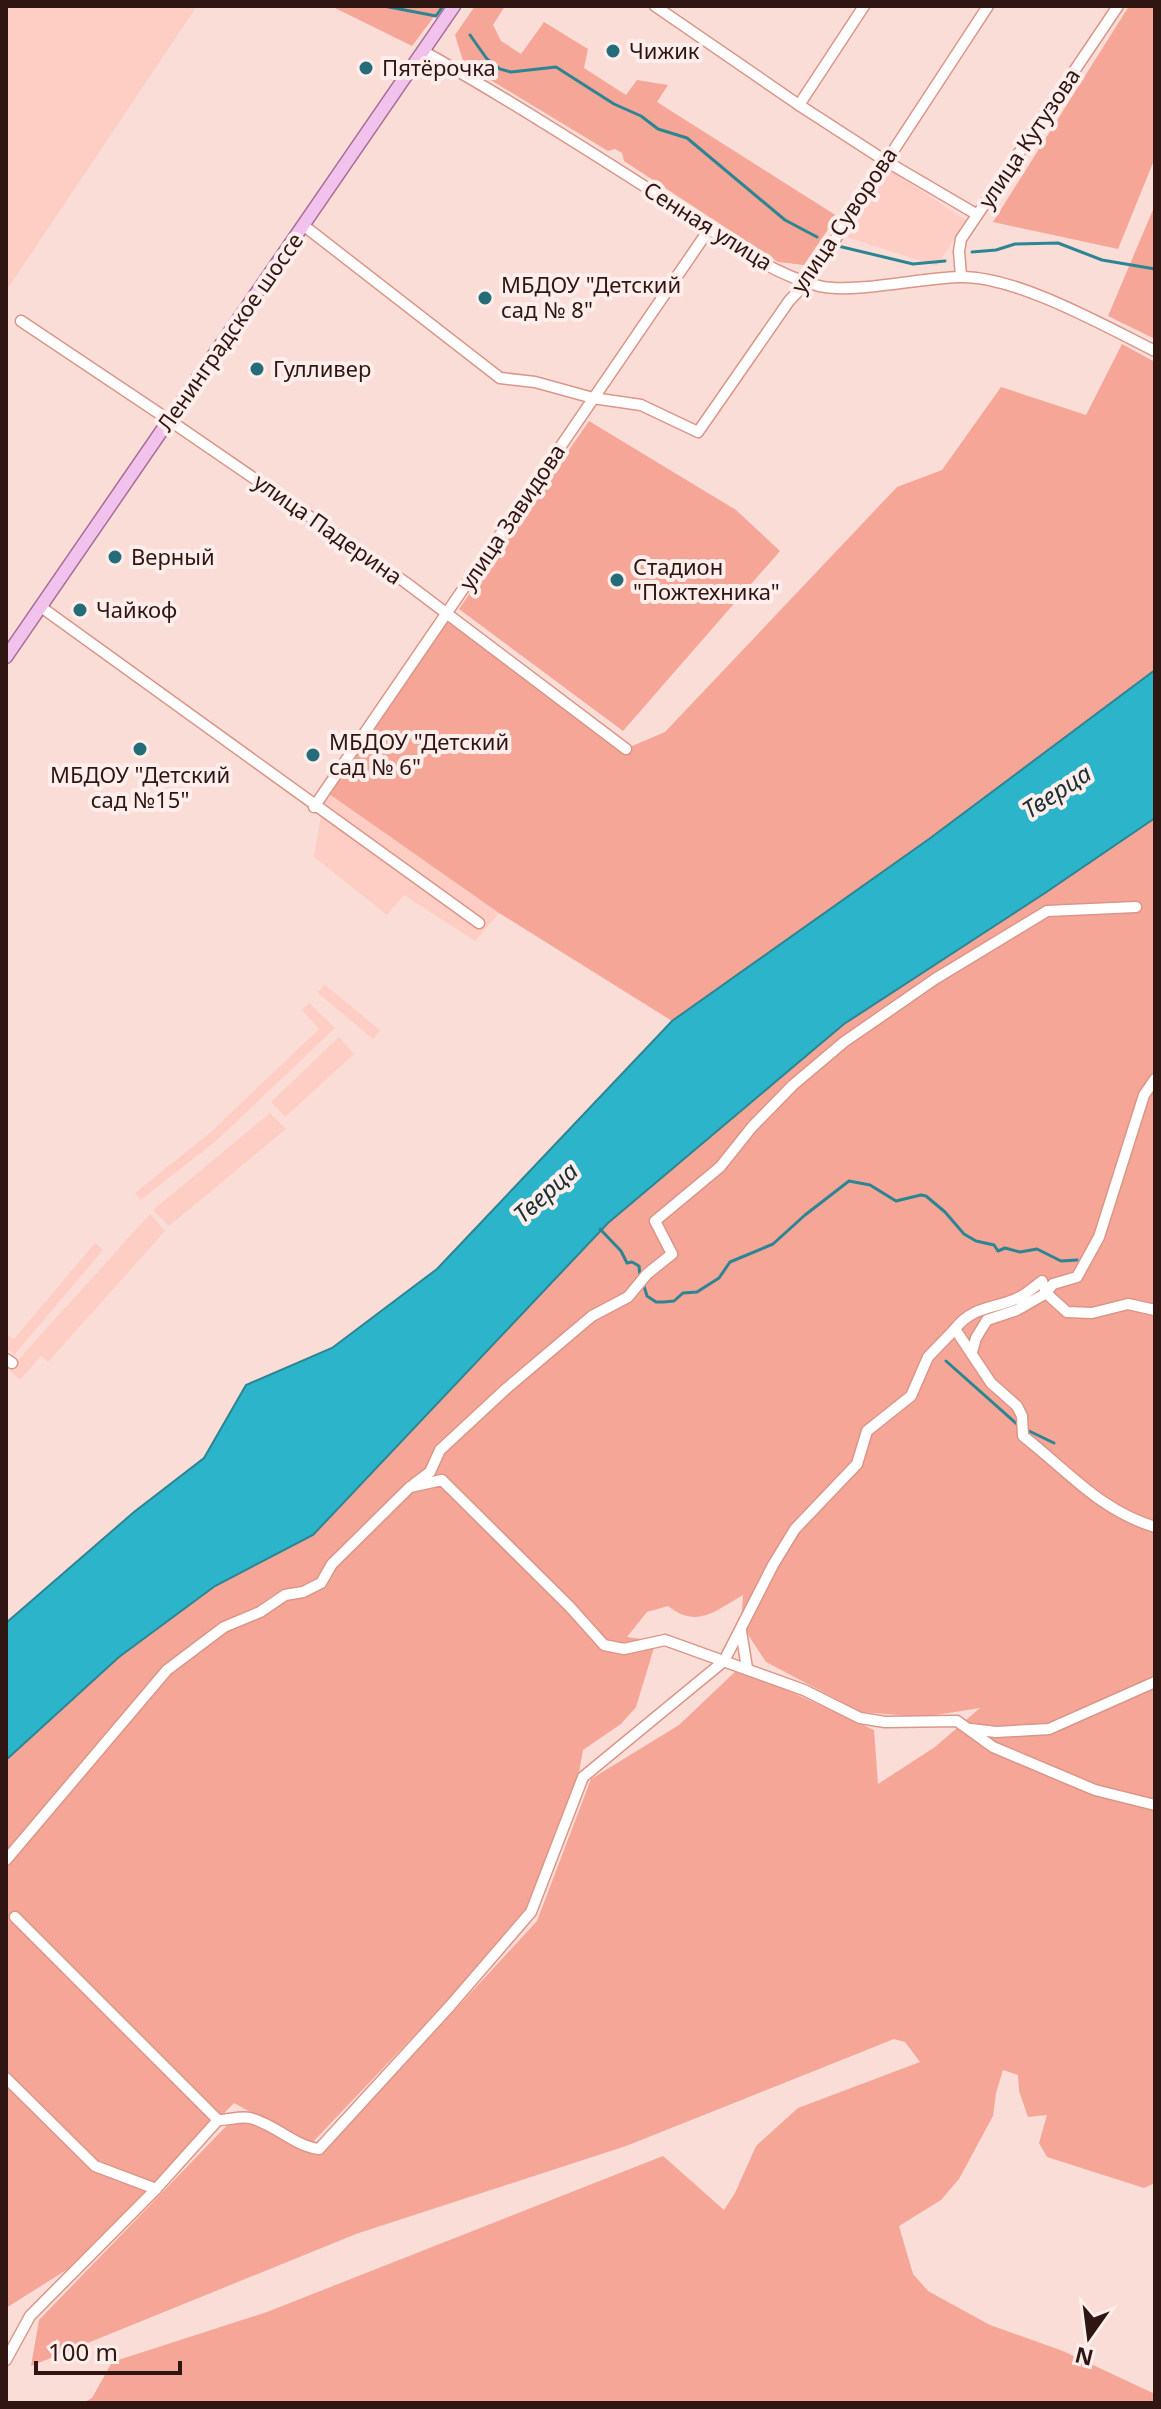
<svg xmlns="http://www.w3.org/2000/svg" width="1161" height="2409" viewBox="0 0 1161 2409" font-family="'Noto Sans',sans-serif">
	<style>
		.built { fill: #fecdc4 }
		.green { fill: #f5a697 }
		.water { fill: #2bb4ca; stroke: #2c8593; stroke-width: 2 }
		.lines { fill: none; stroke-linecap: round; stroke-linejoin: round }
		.stream { stroke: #2c8593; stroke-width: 3 }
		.minor-casing { stroke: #db9689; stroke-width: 13 }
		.major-casing { stroke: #a76c97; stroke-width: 15 }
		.minor { stroke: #fff; stroke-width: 10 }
		.major { stroke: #f1c2eb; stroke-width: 12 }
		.poi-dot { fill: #246c78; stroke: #feeeeb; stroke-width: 3 }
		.labels { text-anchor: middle; stroke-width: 8; stroke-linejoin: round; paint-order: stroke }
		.poi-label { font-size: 22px; fill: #301612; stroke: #feeeeb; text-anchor: start }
		.street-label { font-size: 22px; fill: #301612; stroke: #feeeeb }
		.water-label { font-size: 24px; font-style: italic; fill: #1a3034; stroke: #feeeeb }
	</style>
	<rect width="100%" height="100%" fill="#fbddd7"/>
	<g class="built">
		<path d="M6,6H197L6,291Z"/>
		<path d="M885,167L966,220L937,266L840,235Z"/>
		<path d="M325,791L499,913L475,941L404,895L387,915L314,857Z"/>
		<path d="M324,984L380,1030L373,1039L318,993Z"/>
		<path d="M309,1003L335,1028L217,1140L141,1200L135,1193L211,1132L319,1029L302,1010Z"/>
		<path d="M339,1037L354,1054L285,1117L271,1102Z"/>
		<path d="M270,1113L286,1129L169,1226L153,1210Z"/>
		<path d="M150,1214L165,1231L48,1362L41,1356L20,1380L9,1370Z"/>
		<path d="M95,1243L103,1250L14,1355L6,1349V1334L14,1339Z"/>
	</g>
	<g class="green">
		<path d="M331,6H442L412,46Z"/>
		<path d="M475,6H505L493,25L501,41L521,54L544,22L588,49L584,68L626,95L637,80L668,85L657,102L837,216L804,265L778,262L624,161L622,153L615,149L608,151L464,64L455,35Z"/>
		<path d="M1129,6H1155V158L1118,249L993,222Z"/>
		<path d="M1155,205V339L1108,316Z"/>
		<path d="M1122,344L1155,362V670L929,839L672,1021L499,913L325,791L447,613L625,749L665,732L897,487L942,470L1001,387L1086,415Z"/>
		<path d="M589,421L736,510L780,551L623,731L459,609Z"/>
		<path d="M1155,818V2183L1144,2188L1047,2157L1039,2143L1047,2115L1028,2117L1019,2091L1018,2075L1003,2070L996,2093L993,2116L959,2179L941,2200L899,2226L913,2274L928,2291L990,2325L1063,2351L1155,2394V2403H83L92,2398L112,2362L267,2312L663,2156L724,2210L735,2193L756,2146L798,2108L920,2062L905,2042L894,2039L626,2146L356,2234L31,2366L39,2320L235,2117L321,2155L537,1921L591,1779L679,1725L739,1668L874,1730L878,1784L935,1747L980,1708L923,1717L861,1712L766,1662L741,1624L743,1595C715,1611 697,1629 668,1606L647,1612L627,1637L656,1641L636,1707L621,1724L583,1750L578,1778L527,1907L447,2001L310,2145L234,2103L84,2259L6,2308V1760L119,1657L215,1586L313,1535L608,1223L844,1024L1045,893Z"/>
	</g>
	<path class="water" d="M1155,670V818L1045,893L844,1024L608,1223L313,1535L215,1586L119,1657L6,1760V1623L134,1512L204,1458L246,1385L332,1348L437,1269L672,1021L929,839Z"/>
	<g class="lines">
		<g class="stream">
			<path d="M384,6L436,16L443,6"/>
			<path d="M470,35L487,59L500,69L511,72L556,67L614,104L641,116L658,129L687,138L785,220L817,237"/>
			<path d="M838,246L913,264L945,261"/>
			<path d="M972,252L996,250L1015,244L1058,243L1102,260L1155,269"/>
			<path d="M600,1229L621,1251L627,1263L632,1262L639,1266L640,1276"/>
			<path d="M643,1283L647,1296L656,1302H664L674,1301L683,1293L697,1292L719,1278L730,1262L773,1244L805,1215L849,1181L870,1185L896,1201L921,1195L926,1196L945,1212L964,1234L976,1241L994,1245L998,1251L1005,1248L1020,1252L1037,1249L1061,1261L1077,1260"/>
			<path d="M946,1361L1019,1426"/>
			<path d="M1027,1430L1054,1443"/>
		</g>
		<defs>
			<g id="minor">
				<path d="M655,6L799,105L884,160L976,214"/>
				<path d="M423,51C506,98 586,149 666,200C714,231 764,272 819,286C853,294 920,278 958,277C1013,274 1105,326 1155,351"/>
				<path d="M799,105L864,6"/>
				<path d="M303,225L500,378L535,382L593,398L641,405L698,432L789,301L808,281L988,6"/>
				<path d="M961,276L959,251L961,239L1118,6"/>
				<path d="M21,321L169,420L405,582L626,749"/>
				<path d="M41,607L479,923"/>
				<path d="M314,807L710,228"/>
				<path d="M1155,1079L1144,1095L1099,1237L1077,1277L1053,1284L1046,1293L1067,1312L1092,1313L1128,1304L1155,1310"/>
				<path d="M972,1352L976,1338L987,1320L1017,1310L1043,1295L1046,1293L1042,1281C1035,1286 1028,1293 1020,1297C997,1309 973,1305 955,1329L991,1383L1017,1406L1022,1416L1023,1436C1067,1470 1099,1510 1155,1527"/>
				<path d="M6,1359L12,1363"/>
				<path d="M414,1484L430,1472L440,1450L507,1388L592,1316L628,1297L647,1274L672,1254L655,1221L720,1167L752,1127L793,1085L844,1042L935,979L1047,911L1136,907"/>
				<path d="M741,1631L747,1668"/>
				<path d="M971,1729L996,1732L1049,1729L1155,1682"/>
				<path d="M6,1860L167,1670L224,1627L260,1612L285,1595L303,1592L321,1583L332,1564L410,1487L442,1480L570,1607L604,1645L624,1649L665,1640L804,1690L860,1718L885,1722L957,1721L993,1747L1095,1790L1155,1805"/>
				<path d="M15,1917L218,2120C229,2120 240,2116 250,2118C275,2124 294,2146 319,2149L450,2006L531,1912L583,1777L724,1661L773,1565L795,1529L857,1464L867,1431L911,1396L928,1357L955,1329"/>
				<path d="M6,2078L95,2166L156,2189"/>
				<path d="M6,2360L30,2316L156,2189L218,2120"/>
			</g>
			<path id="major" d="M6,657L454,6"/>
		</defs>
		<use href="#minor" class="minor-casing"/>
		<use href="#major" class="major-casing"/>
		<use href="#minor" class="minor"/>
		<use href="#major" class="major"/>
	</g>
	<g class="poi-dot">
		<circle cx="613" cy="51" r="8"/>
		<circle cx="366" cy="68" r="8"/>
		<circle cx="485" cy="298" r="8"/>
		<circle cx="257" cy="369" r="8"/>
		<circle cx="115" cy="557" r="8"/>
		<circle cx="617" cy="580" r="8"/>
		<circle cx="80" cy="610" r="8"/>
		<circle cx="140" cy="749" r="8"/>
		<circle cx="313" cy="755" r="8"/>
	</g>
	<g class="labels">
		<g class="poi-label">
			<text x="629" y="59">Чижик</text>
			<text x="382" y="76">Пятёрочка</text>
			<text x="501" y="293">МБДОУ "Детский<tspan x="501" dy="25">сад № 8"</tspan></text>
			<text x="273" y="377">Гулливер</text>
			<text x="131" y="565">Верный</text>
			<text x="633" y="575">Стадион<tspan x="633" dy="25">"Пожтехника"</tspan></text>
			<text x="96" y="618">Чайкоф</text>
			<text x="329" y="750">МБДОУ "Детский<tspan x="329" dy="25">сад № 6"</tspan></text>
			<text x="140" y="783" text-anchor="middle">МБДОУ "Детский<tspan x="140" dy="25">сад №15"</tspan></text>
		</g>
		<g class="street-label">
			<text transform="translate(1029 138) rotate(-56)" y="8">улица Кутузова</text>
			<text transform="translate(844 220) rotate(-56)" y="8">улица Суворова</text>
			<text transform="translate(708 226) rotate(32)" y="8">Сенная улица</text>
			<text transform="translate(230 332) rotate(-55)" y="8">Ленинградское шоссе</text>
			<text transform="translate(512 517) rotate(-56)" y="8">улица Завидова</text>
			<text transform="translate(328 529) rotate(35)" y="8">улица Падерина</text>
		</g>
		<g class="water-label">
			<text transform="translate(1057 792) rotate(-33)" y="8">Тверца</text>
			<text transform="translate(546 1193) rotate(-42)" y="8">Тверца</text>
		</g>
	</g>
	<rect width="1161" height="2409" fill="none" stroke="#301612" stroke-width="16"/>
	<g transform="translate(1089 2337) rotate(194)" stroke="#feeeeb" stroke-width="6" paint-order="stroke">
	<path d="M0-6L14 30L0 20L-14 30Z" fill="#301612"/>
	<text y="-12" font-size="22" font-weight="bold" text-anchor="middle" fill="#301612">N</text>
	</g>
	<path d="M36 2361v12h144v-12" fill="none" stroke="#301612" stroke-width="4"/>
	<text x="48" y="2361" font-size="24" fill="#301612" stroke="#feeeeb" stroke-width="6" paint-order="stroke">100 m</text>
</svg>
